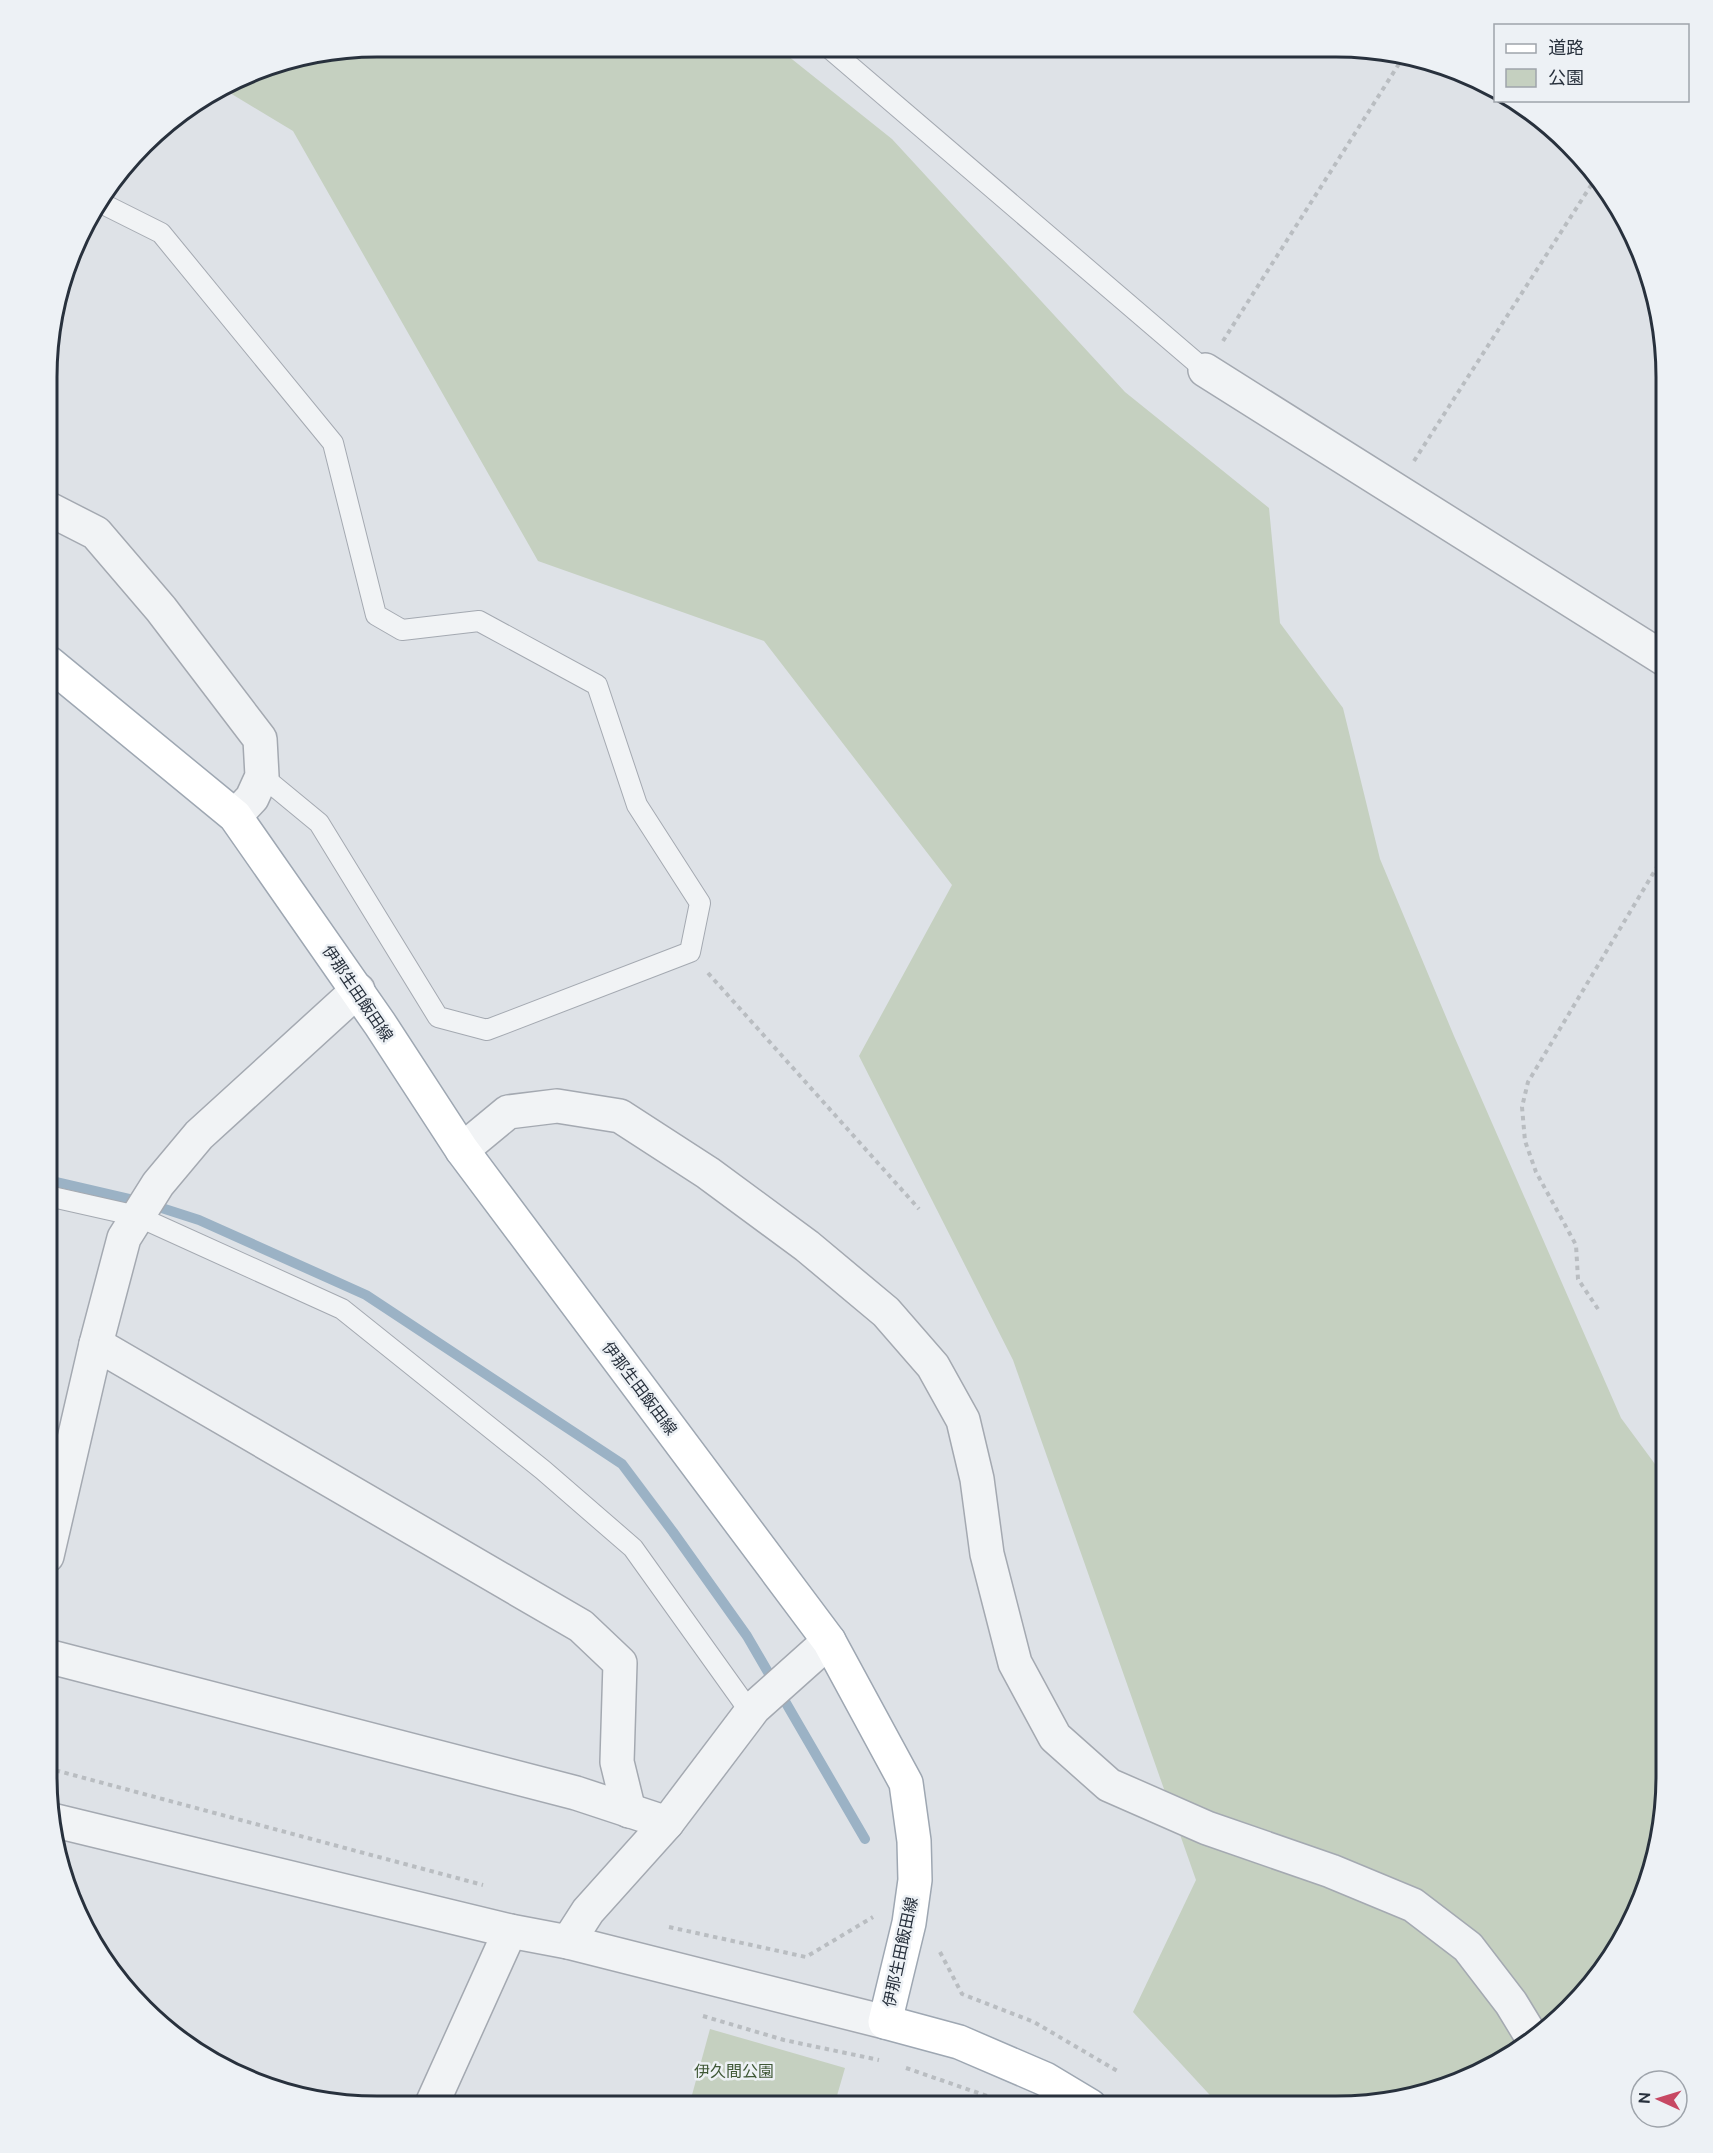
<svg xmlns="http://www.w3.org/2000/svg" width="1713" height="2153" viewBox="0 0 1713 2153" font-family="Ubuntu,'Noto Sans JP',sans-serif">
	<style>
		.green { fill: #c5d0c0 }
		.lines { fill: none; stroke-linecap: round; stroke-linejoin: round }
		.stream { stroke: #9bb2c5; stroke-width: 10 }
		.service-casing { stroke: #a4a9b1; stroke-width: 22 }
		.minor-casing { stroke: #a4a9b1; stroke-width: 36 }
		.tertiary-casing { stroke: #a4a9b1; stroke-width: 36 }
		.primary-casing { stroke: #9ea7b2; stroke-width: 36 }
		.path { stroke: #b9bdc1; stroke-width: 4; stroke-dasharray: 4.5 4.5; stroke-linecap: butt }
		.service { stroke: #f1f3f5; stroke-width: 20 }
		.minor { stroke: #f1f3f5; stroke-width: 33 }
		.tertiary { stroke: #f1f3f5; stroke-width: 33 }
		.primary { stroke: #fff; stroke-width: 33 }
		.labels { text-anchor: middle; stroke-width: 5; stroke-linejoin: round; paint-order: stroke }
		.street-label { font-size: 16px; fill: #28313d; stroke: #edf1f5 }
		.park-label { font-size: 16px; fill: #3f5836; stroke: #edf1f5 }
		.rim { fill: none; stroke: #28313d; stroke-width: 3 }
	</style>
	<rect width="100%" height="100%" fill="#dee2e7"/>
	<g class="green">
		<path d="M377,47L778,48L892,139L1125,392L1269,508L1280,623L1343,708L1380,859L1454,1036L1621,1418L1666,1479V1798L1649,1883L1611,1959L1554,2024L1501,2062L1422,2095L1357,2106H1220L1133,2012L1196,1880L1013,1360L859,1056L952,885L764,641L538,561L293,131L225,90L270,64Z"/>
		<path d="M710,2029L845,2068L834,2106H689Z"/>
	</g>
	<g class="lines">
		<path class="stream" d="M48,1180L143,1202L199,1220L366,1295L622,1464L673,1532L747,1636L865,1839"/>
		<defs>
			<g id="service">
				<path d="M829,48L1205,370"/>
				<path d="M99,202L161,233L333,443L376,615L402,630L479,621L597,685L637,805L700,903L690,952L487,1030L438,1017L319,823L262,776"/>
				<path d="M48,1196L137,1216L342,1309L543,1470L633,1548L751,1713"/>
			</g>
			<g id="minor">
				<path d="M1205,370L1666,660"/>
				<path d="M49,509L96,533L161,609L260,739L262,776L252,798L235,816"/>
				<path d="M96,1344L581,1626L620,1663L617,1762L629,1811"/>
				<path d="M47,1556L96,1344L124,1238L158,1184L199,1135L358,990"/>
				<path d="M47,1656L576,1793L667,1823"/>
				<path d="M568,1942L588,1911L667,1823L754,1708L829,1641"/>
				<path d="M431,2106L510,1931"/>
			</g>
			<g id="tertiary">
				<path d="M462,1150L508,1112L557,1106L620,1116L708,1173L807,1246L886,1312L933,1366L963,1420L977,1479L987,1554L1015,1663L1055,1737L1109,1785L1207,1828L1331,1871L1413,1905L1468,1947L1511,2003L1533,2039"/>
				<path d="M52,1820L510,1931L568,1942L885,2022"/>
			</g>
			<path id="primary" d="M49,663L235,816L380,1024L462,1150L829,1641L906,1783L914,1841L915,1880L909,1923L885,2022L959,2042L1045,2079L1090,2106"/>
		</defs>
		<use href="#service" class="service-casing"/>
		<use href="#minor" class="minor-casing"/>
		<use href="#tertiary" class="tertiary-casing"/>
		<use href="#primary" class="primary-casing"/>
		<g class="path">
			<path d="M1223,341L1404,56"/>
			<path d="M1414,461L1597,176"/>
			<path d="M708,973L919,1209"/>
			<path d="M1598,1309L1578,1279L1576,1245L1536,1172L1525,1141L1522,1107L1528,1082L1666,852"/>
			<path d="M47,1768L483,1885"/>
			<path d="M669,1927L806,1957L873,1917"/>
			<path d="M940,1952L962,1994L1034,2022L1119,2072"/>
			<path d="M703,2016L784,2040L879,2060"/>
			<path d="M906,2068L990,2097"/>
			<path d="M996,2100L1006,2106"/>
		</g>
		<use href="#service" class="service"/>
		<use href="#minor" class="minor"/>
		<use href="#tertiary" class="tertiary"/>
		<use href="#primary" class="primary"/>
	</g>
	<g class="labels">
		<g class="street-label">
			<text transform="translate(358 993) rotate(56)" y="6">伊那生田飯田線</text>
			<text transform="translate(640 1388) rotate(53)" y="6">伊那生田飯田線</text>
			<text transform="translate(900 1952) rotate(-78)" y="6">伊那生田飯田線</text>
		</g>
		<g class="park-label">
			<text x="734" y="2077">伊久間公園</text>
		</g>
	</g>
	<path d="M0 0H1713V2153H0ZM377 57H1336A320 320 0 0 1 1656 377V1776A320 320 0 0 1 1336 2096H377A320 320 0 0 1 57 1776V377A320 320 0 0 1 377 57Z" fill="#edf1f5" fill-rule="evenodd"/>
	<path class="rim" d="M377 57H1336A320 320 0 0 1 1656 377V1776A320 320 0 0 1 1336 2096H377A320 320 0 0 1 57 1776V377A320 320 0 0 1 377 57Z"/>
	<rect x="1494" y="24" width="195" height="78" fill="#edf1f5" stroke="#9ea4ab" stroke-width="1.5"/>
	<rect x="1506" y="44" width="30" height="9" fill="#ffffff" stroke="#9ea4ab" stroke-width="1.5"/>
	<text x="1548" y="54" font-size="18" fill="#28313d">道路</text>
	<rect x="1506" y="69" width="30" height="18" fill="#c5d0c0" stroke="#9ea4ab" stroke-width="1.5"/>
	<text x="1548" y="84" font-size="18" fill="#28313d">公園</text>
	<g transform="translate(1659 2099) rotate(274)"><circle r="28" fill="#edf1f5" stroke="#9ea4ab" stroke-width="1.5"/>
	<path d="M0-4.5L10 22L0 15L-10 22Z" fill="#c74863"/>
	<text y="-9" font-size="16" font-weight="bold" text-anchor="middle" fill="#28313d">N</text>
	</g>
</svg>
